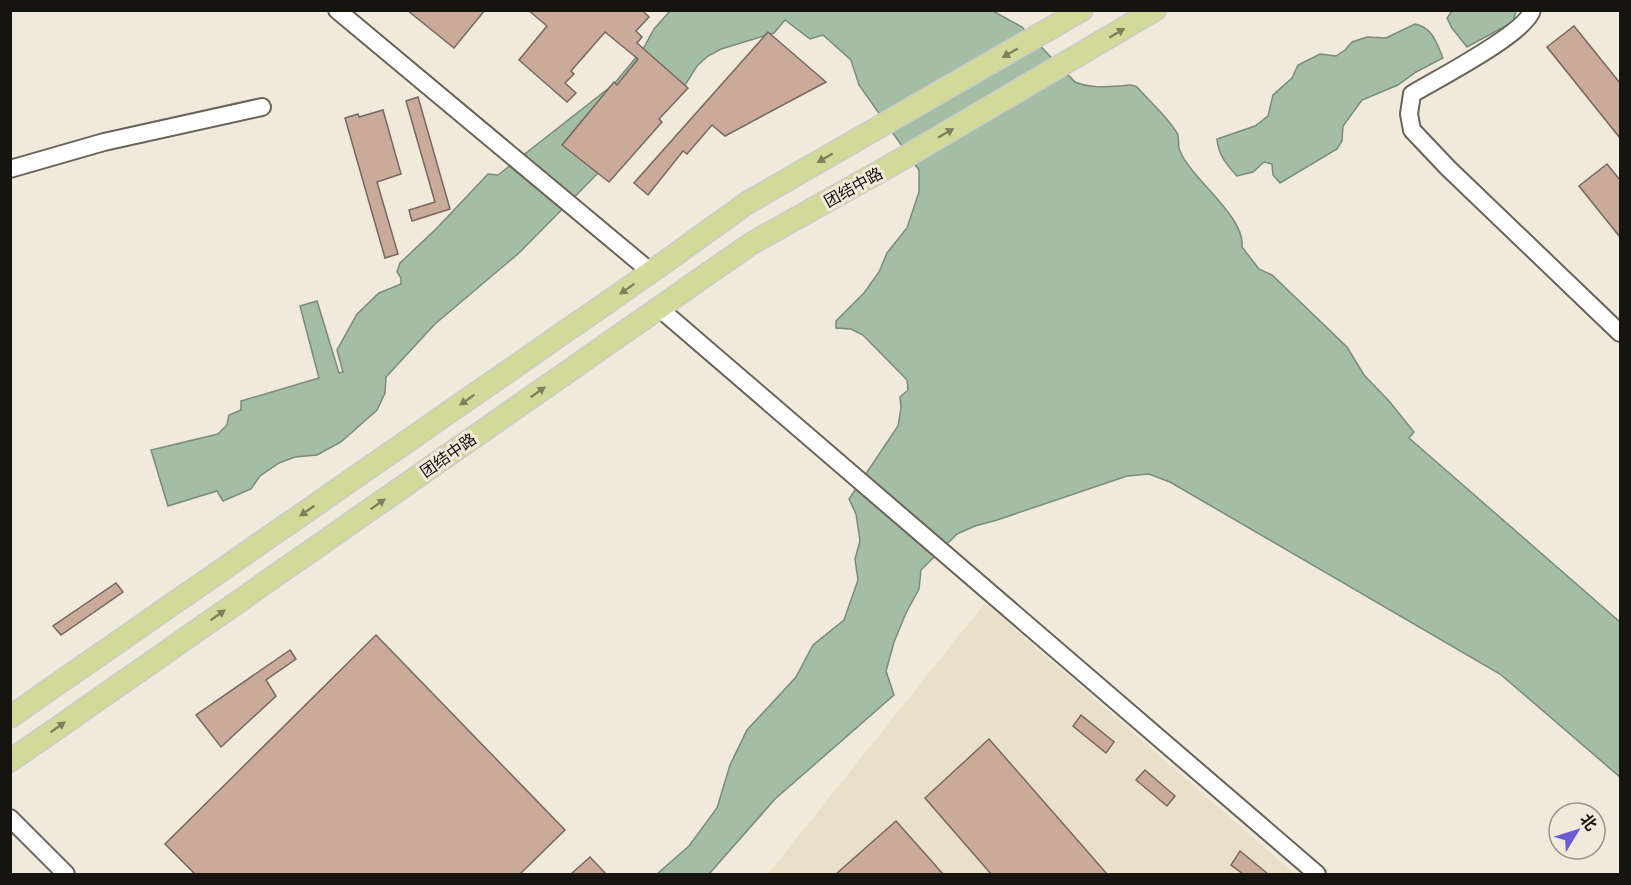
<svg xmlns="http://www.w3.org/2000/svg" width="1631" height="885" viewBox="0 0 1631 885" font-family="Figtree,'Noto Sans SC',sans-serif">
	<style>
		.built { fill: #eadfc9 }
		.water { fill: #a4bea6; stroke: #798b79; stroke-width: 1.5 }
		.building { fill: #caab9a; stroke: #766861; stroke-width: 1.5 }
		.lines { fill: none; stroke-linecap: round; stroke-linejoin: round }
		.minor-casing { stroke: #6a6357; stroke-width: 20 }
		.major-casing { stroke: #cccbca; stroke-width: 24 }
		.minor { stroke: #fff; stroke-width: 16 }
		.major { stroke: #d1da99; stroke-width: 21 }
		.oneway { fill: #7d815b }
		.labels { text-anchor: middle; stroke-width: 6; stroke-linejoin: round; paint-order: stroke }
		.street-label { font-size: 16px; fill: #16140f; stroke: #f1e9db }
	</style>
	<rect width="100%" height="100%" fill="#f1e9db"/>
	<path class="built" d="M985,603L1295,874H768Z"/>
	<g class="water">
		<path d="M670,11H993L1022,27L1075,82C1089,88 1104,87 1119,86C1126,86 1130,83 1137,87C1149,101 1168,117 1177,133C1180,138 1177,145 1180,151C1191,179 1246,217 1242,247L1259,269L1272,275L1347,347L1364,375L1389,401L1414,432L1409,438L1620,622V777L1500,674L1170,482L1149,474L1127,476L997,520L975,526L957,534L921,570L919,589L906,613L894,642L886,671L894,695L775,799L709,874H657L689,846L717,808L730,765L747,730L796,677L813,645L844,620L858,580L855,559L860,541L856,514L849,499L898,426L901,408L900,397L908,390L907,380L863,335L851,329L836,328V321L864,293L879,272L887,253L907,228L919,192V170L859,85L851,60L823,35L810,39L785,20L774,33L721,49L708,56L697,66L680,93L607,164L519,253L435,324L386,377L385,393L377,410L341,442L317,455L295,457L279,463L260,476L251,489L223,501L217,491L168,506L151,450L218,434L227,425L229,415L241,410V401L319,378L300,306L317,301L339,373L343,372L337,350L357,314L379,293L401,284V278L397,272L400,263L436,229L488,174L498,175L614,84L643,49L654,29Z"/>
		<path d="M1452,11H1516L1513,22L1467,47L1452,28L1447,18Z"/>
		<path d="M1415,24C1433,28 1436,42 1443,58L1416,72L1398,85L1362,100L1343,126L1342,141L1337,149L1280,183L1273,175L1272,164L1264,162L1253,172L1237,176C1227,165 1218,155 1217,139L1255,126L1268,116L1273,95L1292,78L1298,65L1320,54L1336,56L1345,50L1352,42L1367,37L1386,38Z"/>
	</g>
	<g class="building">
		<path d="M407,10H485L454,48Z"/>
		<path d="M528,10H642L649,17L636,31L642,37L637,43L688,88L659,119L662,122L609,182L562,145L614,82L617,85L638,59L605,32L571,71L574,74L565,83L576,93L567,102L519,60L547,26Z"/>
		<path d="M1574,26L1620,83V138L1547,47Z"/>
		<path d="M768,32L826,82L725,136L712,125L687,154L683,151L648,195L634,183Z"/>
		<path d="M418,97L450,209L412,221L409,210L435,202L406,101Z"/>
		<path d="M383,110L401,174L377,182L398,254L385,258L345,118L358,114L359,117Z"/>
		<path d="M1607,164L1620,180V237L1579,186Z"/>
		<path d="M116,583L123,592L61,635L53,626Z"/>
		<path d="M376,635L565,830L520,874H195L165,844Z"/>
		<path d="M290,650L296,659L266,680L276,696L221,747L196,715Z"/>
		<path d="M1081,715L1114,742L1106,753L1073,726Z"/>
		<path d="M989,739L1107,874H991L925,798Z"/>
		<path d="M1145,770L1175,796L1167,806L1136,780Z"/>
		<path d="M896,821L943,874H836Z"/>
		<path d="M1240,851L1268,874H1243L1231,865Z"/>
		<path d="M590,857L606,874H571Z"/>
	</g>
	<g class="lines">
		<defs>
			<g id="minor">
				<path d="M337,10L651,272"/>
				<path d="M1532,10C1527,33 1435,80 1412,94L1409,114L1412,130L1448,168L1620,333"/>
				<path d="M10,169L104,142L262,107"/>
				<path d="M659,308L1317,874"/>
				<path d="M10,818L66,874"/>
			</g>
			<g id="major">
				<path d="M10,717L651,272L747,203L1082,10"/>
				<path d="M10,761L752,243L895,163L1155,10"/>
			</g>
		</defs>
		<use href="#minor" class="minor-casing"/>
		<use href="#major" class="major-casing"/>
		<use href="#minor" class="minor"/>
		<use href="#major" class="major"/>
	</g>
	<defs><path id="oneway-solid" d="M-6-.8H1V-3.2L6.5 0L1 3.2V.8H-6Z" transform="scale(1.5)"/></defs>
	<g class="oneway">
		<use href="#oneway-solid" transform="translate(1117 33) rotate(-31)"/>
		<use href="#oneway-solid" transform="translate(1010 53) rotate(150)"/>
		<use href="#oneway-solid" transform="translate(946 133) rotate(-30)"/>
		<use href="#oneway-solid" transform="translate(825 158) rotate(150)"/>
		<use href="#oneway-solid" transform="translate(627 289) rotate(145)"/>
		<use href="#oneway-solid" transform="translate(538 392) rotate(-35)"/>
		<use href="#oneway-solid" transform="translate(467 400) rotate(145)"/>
		<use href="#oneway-solid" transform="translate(378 504) rotate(-35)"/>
		<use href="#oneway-solid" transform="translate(307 511) rotate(145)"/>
		<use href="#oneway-solid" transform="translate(218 615) rotate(-35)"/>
		<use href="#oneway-solid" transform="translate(58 727) rotate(-35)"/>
	</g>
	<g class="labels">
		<g class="street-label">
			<text transform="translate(853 187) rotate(-29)" y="6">团结中路</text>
			<text transform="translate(448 455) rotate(-35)" y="6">团结中路</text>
		</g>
	</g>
	<rect width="1631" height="885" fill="none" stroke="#16140f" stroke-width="24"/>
	<g transform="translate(1577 831) rotate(52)"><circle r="28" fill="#f1e9db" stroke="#999489" stroke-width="1.5"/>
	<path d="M0-4.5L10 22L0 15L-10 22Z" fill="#695cd6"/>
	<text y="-9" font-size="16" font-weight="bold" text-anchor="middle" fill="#16140f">北</text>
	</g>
</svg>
